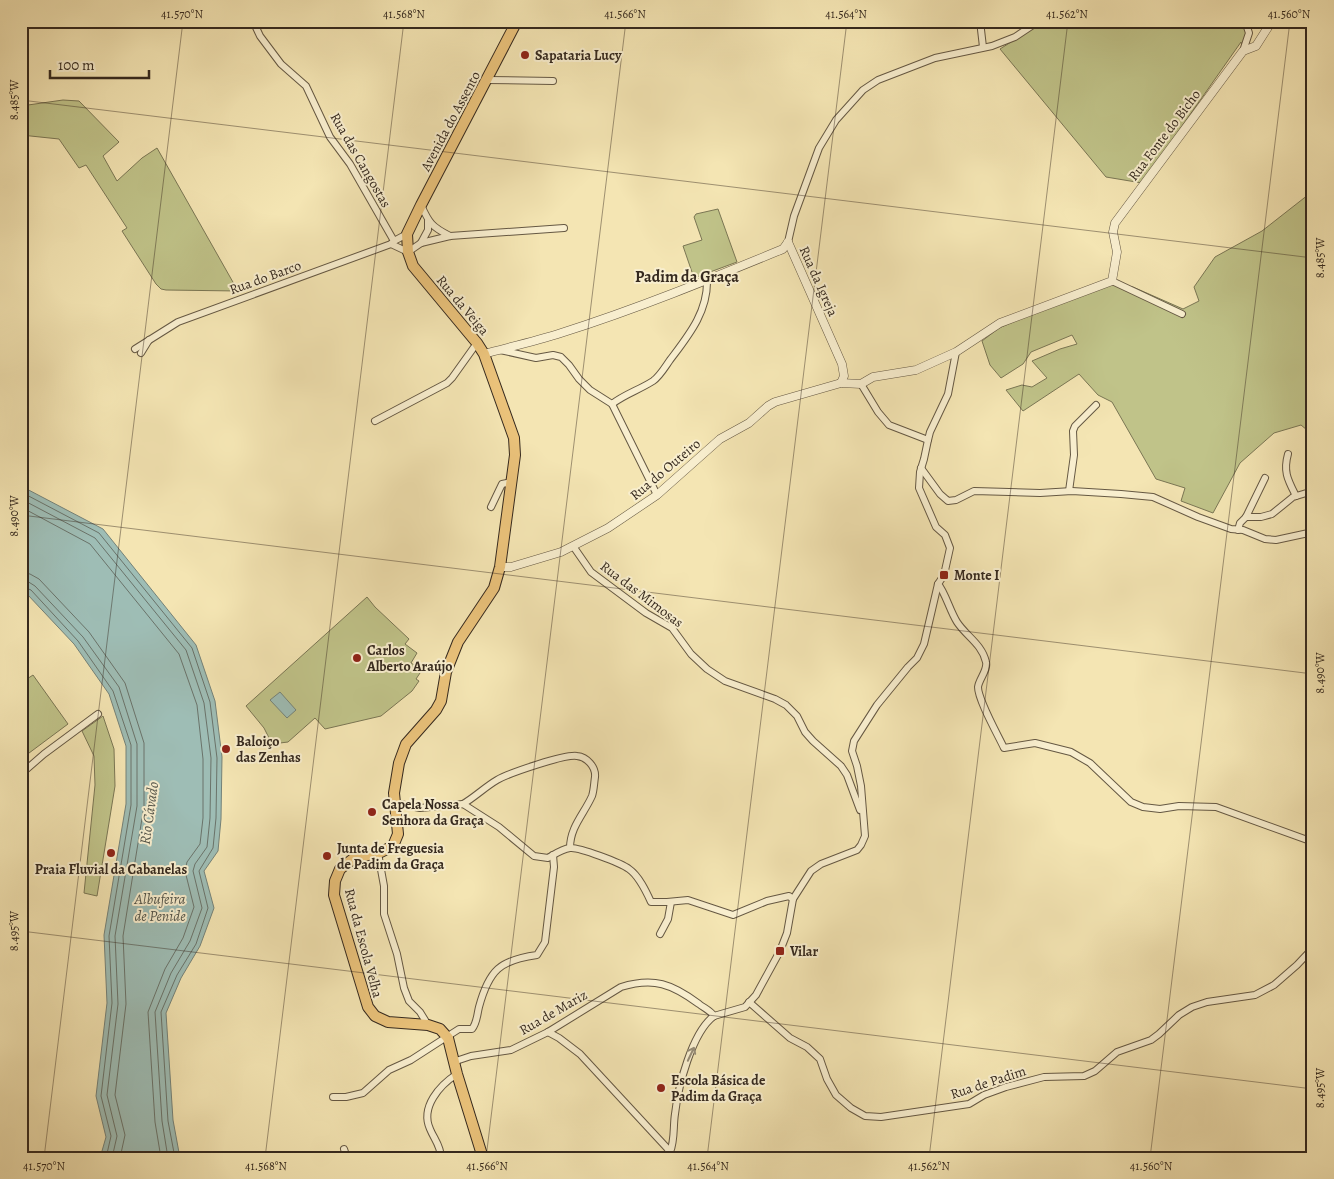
<svg xmlns="http://www.w3.org/2000/svg" width="1334" height="1179" viewBox="0 0 1334 1179" font-family="Alegreya,serif">
	<style>
		.green { fill: #c0c389; stroke: #7a7654 }
		.water { fill: #9ebdb5; stroke: #748279 }
		.lines { fill: none; stroke-linecap: round; stroke-linejoin: round }
		.shore { stroke: #6a736a; stroke-width: 1 }
		.minor-casing { stroke: #655843; stroke-width: 8 }
		.tertiary-casing { stroke: #655843; stroke-width: 9 }
		.primary-casing { stroke: #35291e; stroke-width: 12 }
		.minor { stroke: #f8eece; stroke-width: 6 }
		.tertiary { stroke: #f8eece; stroke-width: 8 }
		.primary { stroke: #eac27a; stroke-width: 10 }
		.oneway { stroke: #968c76 }
		.ticks { fill: none; stroke: #35291e; stroke-width: 1; stroke-opacity: 0.45 }
		.poi-dot { fill: #8f2418; stroke: #f8eece; stroke-width: 2 }
		.labels { text-anchor: middle; stroke-width: 4; stroke-linejoin: round; paint-order: stroke }
		.poi-label { font-size: 14px; font-weight: bold; fill: #35291e; stroke: #f8eece; text-anchor: start }
		.street-label { font-size: 14px; fill: #35291e; stroke: #f8eece }
		.water-label { font-size: 15px; font-style: italic; fill: #54554b; stroke: #f8eece }
		.quarter-label { font-size: 16px; font-weight: bold; fill: #35291e; stroke: #f8eece }
		.neatline { fill: none; stroke: #35291e; stroke-width: 2 }
		.ticks-label { font-size: 12px; text-anchor: middle; fill: #35291e }
	</style>
	<rect width="100%" height="100%" fill="#f4e5b3"/>
	<filter id="stains"><feTurbulence type="fractalNoise" baseFrequency=".004" numOctaves="4"/><feColorMatrix values="0 0 0 0 .2 0 0 0 0 .09 0 0 0 0 .02 0 0 0 .5 -.17"/></filter>
	<radialGradient id="worn" r=".72"><stop offset=".6" stop-color="#630" stop-opacity="0"/><stop offset="1" stop-color="#630" stop-opacity=".3"/></radialGradient>
	<g class="green">
		<path d="M1044,21H1245L1249,33L1243,51L1241,42L1142,183L1106,177L1000,49Z"/>
		<path d="M63,100L79,101L119,142L103,156L117,181L142,158L157,148L238,291L166,290L161,289L156,284L122,231L127,228L86,165L79,168L59,139L21,135V106Z"/>
		<path d="M1313,191V435L1301,425L1274,433L1240,463L1213,513L1181,501L1185,488L1156,479L1112,402L1098,395L1079,374L1023,411L1006,390L1022,385L1032,387L1047,378L1032,361L1060,349L1077,344L1072,335L1031,352L1023,364L1001,378L990,365L982,341L999,328L1027,316L1111,284L1133,287L1183,309L1199,301L1194,287L1215,257L1262,231Z"/>
		<path d="M718,209L737,262L694,278L683,246L702,240L694,217L696,214Z"/>
		<path d="M367,597L375,607L409,639L405,644L417,653L411,663L422,670L416,679L419,681L412,691L381,716L325,729L315,718L288,742L272,744L264,728L246,706Z"/>
		<path d="M33,675L68,724L21,759V683Z"/>
		<path d="M103,716L114,749L115,786L97,896L84,893L95,785L94,756L82,731Z"/>
	</g>
	<g class="water">
		<path d="M21,486L103,529L196,645L215,701L222,757L221,819L218,851L204,871L214,908L200,946L181,978L166,1013L173,1120L180,1158H100L106,1137L96,1096L107,1003L104,935L126,804V746L109,694L74,644L27,594L21,590Z"/>
		<path d="M280,692L296,710L287,718L270,700Z"/>
	</g>
	<g class="lines">
		<g class="shore">
			<path d="M21,492L99,533L192,648L210,702L217,758L216,818L213,848L199,871L208,908L196,944L177,975L161,1012L168,1121L175,1158"/>
			<path d="M21,499L95,538L186,650L204,703L211,758L210,818L207,847L195,864L193,871L202,908L190,941L171,973L155,1012L162,1121L168,1158"/>
			<path d="M21,507L90,544L179,654L197,705L203,759V818L200,844L187,862L185,871L194,907L183,938L165,969L148,1012L155,1122L161,1158"/>
			<path d="M21,572L30,574L39,579L89,632L125,683L144,743V806L123,936L126,1004L115,1095L125,1135L120,1158"/>
			<path d="M21,580L27,581L35,586L83,637L119,687L137,744V806L115,936L118,1004L107,1095L117,1136L112,1158"/>
			<path d="M21,586L31,590L78,641L113,691L131,745V805L109,936L112,1003L101,1096L111,1136L106,1158"/>
		</g>
		<defs>
			<g id="minor">
				<path d="M253,21L260,36L281,64L306,86L330,137L350,164L394,241"/>
				<path d="M980,21L983,47"/>
				<path d="M1243,51L1249,33L1245,21"/>
				<path d="M487,80L553,81"/>
				<path d="M421,205C429,223 432,227 450,236"/>
				<path d="M788,242L794,216L819,148L836,120L863,90L878,80L935,58L992,46L1015,37L1039,21"/>
				<path d="M421,243L428,230V221"/>
				<path d="M391,244L408,252L421,243L450,236L564,228"/>
				<path d="M1112,281L1182,314"/>
				<path d="M135,349L178,322L391,244L394,241L407,234"/>
				<path d="M500,350L536,358L553,355L561,357L569,365L579,379L590,390L612,404C625,394 639,390 653,381C660,376 665,367 670,360C688,336 708,312 707,280"/>
				<path d="M141,353L149,340"/>
				<path d="M861,384L878,412L889,425L928,440"/>
				<path d="M612,404L657,495"/>
				<path d="M375,421L447,383L452,378L477,343"/>
				<path d="M1288,454C1283,472 1288,480 1296,496"/>
				<path d="M921,468L940,494L948,501L956,500L974,491L1040,493L1072,491L1121,494L1153,497L1198,517L1231,529L1243,530L1265,539L1276,540L1313,532"/>
				<path d="M1069,491L1074,455L1073,431L1075,426L1096,405"/>
				<path d="M491,507L502,484L512,482"/>
				<path d="M1246,517H1261L1272,514L1293,497L1313,491"/>
				<path d="M1238,530L1240,523L1246,517L1265,478"/>
				<path d="M573,546L591,572L646,613L672,628L691,654L707,669L725,681L775,699L786,705L797,716L805,732L813,741L841,766L847,775L860,810"/>
				<path d="M938,584C945,592 950,611 957,622C966,636 982,644 986,662C988,670 979,679 978,687C978,700 998,735 1004,748L1035,743L1071,752L1090,763L1131,802L1143,807L1160,809L1179,806L1216,807L1313,842"/>
				<path d="M21,774L44,754L98,714"/>
				<path d="M395,803L420,808L463,804L499,827L534,856L548,858C555,854 562,849 570,848C579,847 621,863 629,869C639,876 646,891 651,902H667L688,900L733,915L767,901L789,896L793,899"/>
				<path d="M463,804C475,797 485,787 497,780C509,773 565,754 577,756C587,757 596,767 595,777C594,783 594,790 592,796C584,814 570,827 570,848"/>
				<path d="M378,853L384,886V914L397,954L404,988L409,1001L420,1012L428,1025"/>
				<path d="M660,934L668,919L671,902"/>
				<path d="M749,1002L790,1038L807,1047L820,1059L827,1079L836,1095L851,1108L865,1116L881,1117L969,1104L984,1095L1006,1087L1044,1077L1084,1076L1095,1071L1117,1052L1151,1040L1159,1034L1179,1015L1192,1007L1207,1002L1255,995L1274,985L1297,965L1313,948"/>
				<path d="M714,1016L745,1007L756,995L780,951L787,933L793,899L811,871L821,864L857,850L861,845L865,836L861,786L857,766L852,751L854,741L877,705L908,667L917,658L924,644L938,584L944,575L950,548L945,535L936,527L919,488L920,472L924,459L928,440L930,432L948,394L956,352"/>
				<path d="M548,1032L559,1038L580,1054L667,1148L674,1158"/>
				<path d="M453,1062L471,1056L511,1050L548,1032L621,987C654,977 672,984 699,1004C704,1008 710,1010 714,1016"/>
				<path d="M333,1097H346L363,1093L389,1070L411,1060L459,1029H472C477,1023 477,1015 479,1007C489,970 500,960 537,955L545,942L554,867L553,855"/>
				<path d="M344,1149L347,1158"/>
				<path d="M670,1152C675,1140 673,1126 675,1114C678,1087 692,1032 714,1016"/>
				<path d="M441,1158C441,1146 434,1139 430,1129C420,1107 440,1085 457,1074"/>
			</g>
			<g id="tertiary">
				<path d="M788,242L842,364L844,376L841,383"/>
				<path d="M484,354C510,347 536,341 561,333C637,309 710,279 783,249L788,242"/>
				<path d="M500,567H511L561,552L608,528L657,495L720,439L749,423L768,406L775,402L841,383L861,384L873,377L916,370L956,352L1000,323L1112,281L1117,252L1113,232L1115,223L1243,51L1256,46L1272,21"/>
			</g>
			<path id="primary" d="M483,1158L457,1074L448,1038L440,1029L428,1025L388,1022L375,1016L368,1007L334,895L335,881L340,869L353,859L381,852L393,846L398,834L394,793L399,763L406,744L436,710L441,701L446,672L458,642L494,588L500,567L515,455L514,438L484,354L477,343L413,266L408,252L407,234L421,205L517,21"/>
		</defs>
		<use href="#minor" class="minor-casing"/>
		<use href="#tertiary" class="tertiary-casing"/>
		<use href="#primary" class="primary-casing"/>
		<use href="#minor" class="minor"/>
		<use href="#tertiary" class="tertiary"/>
		<use href="#primary" class="primary"/>
	</g>
	<defs><path id="oneway-shaft" d="M-6 0H5M1.5-3L5.5 0L1.5 3" fill="none" stroke-width="1.6" stroke-linecap="round" stroke-linejoin="round" transform="scale(1.25)"/></defs>
	<use class="oneway" href="#oneway-shaft" transform="translate(691 1054) rotate(-65)"/>
	<path class="ticks" d="M21,100L1313,258M21,515L1313,674M21,931L1313,1089M44,1158L183,21M265,1158L404,21M486,1158L626,21M707,1158L847,21M929,1158L1068,21M1150,1158L1290,21"/>
	<g class="poi-dot">
		<circle cx="525" cy="55" r="5"/>
		<rect x="939" y="570" width="10" height="10" rx="2.5"/>
		<circle cx="357" cy="658" r="5"/>
		<circle cx="226" cy="749" r="5"/>
		<circle cx="372" cy="812" r="5"/>
		<circle cx="111" cy="853" r="5"/>
		<circle cx="327" cy="856" r="5"/>
		<rect x="775" y="946" width="10" height="10" rx="2.5"/>
		<circle cx="661" cy="1088" r="5"/>
	</g>
	<g class="labels">
		<g class="poi-label">
			<text x="535" y="60">Sapataria Lucy</text>
			<text x="954" y="580">Monte I</text>
			<text x="367" y="655">Carlos<tspan x="367" dy="16">Alberto Araújo</tspan></text>
			<text x="236" y="746">Baloiço<tspan x="236" dy="16">das Zenhas</tspan></text>
			<text x="382" y="809">Capela Nossa<tspan x="382" dy="16">Senhora da Graça</tspan></text>
			<text x="337" y="853">Junta de Freguesia<tspan x="337" dy="16">de Padim da Graça</tspan></text>
			<text x="111" y="874" text-anchor="middle">Praia Fluvial da Cabanelas</text>
			<text x="790" y="956">Vilar</text>
			<text x="671" y="1085">Escola Básica de<tspan x="671" dy="16">Padim da Graça</tspan></text>
		</g>
		<g class="street-label">
			<text transform="translate(450 121) rotate(-62)" y="5">Avenida do Assento</text>
			<text transform="translate(1164 135) rotate(-53)" y="5">Rua Fonte do Bicho</text>
			<text transform="translate(361 160) rotate(60)" y="5">Rua das Cangostas</text>
			<text transform="translate(265 277) rotate(-20)" y="5">Rua do Barco</text>
			<text transform="translate(819 281) rotate(66)" y="5">Rua da Igreja</text>
			<text transform="translate(463 305) rotate(50)" y="5">Rua da Veiga</text>
			<text transform="translate(665 469) rotate(-40)" y="5">Rua do Outeiro</text>
			<text transform="translate(642 594) rotate(37)" y="5">Rua das Mimosas</text>
			<text transform="translate(364 943) rotate(75)" y="5">Rua da Escola Velha</text>
			<text transform="translate(553 1012) rotate(-30)" y="5">Rua de Mariz</text>
			<text transform="translate(988 1082) rotate(-18)" y="5">Rua de Padim</text>
		</g>
		<g class="water-label">
			<text transform="translate(149 813) rotate(-82)" y="5">Rio Cávado</text>
			<text x="160" y="904">Albufeira<tspan x="160" dy="17">de Penide</tspan></text>
		</g>
		<g class="quarter-label">
			<text x="687" y="282">Padim da Graça</text>
		</g>
	</g>
	<rect width="1334" height="1179" fill="none" stroke="#f4e5b3" stroke-width="55"/>
	<path d="M50 70v8h99v-8" fill="none" stroke="#35291e" stroke-width="2.5"/>
	<text x="58" y="70" font-size="15" fill="#35291e" stroke="#f8eece" stroke-width="4" paint-order="stroke">100 m</text>
	<rect x="28" y="28" width="1278" height="1124" class="neatline"/>
	<g class="ticks-label">
		<text x="182" y="18">41.570°N</text>
		<text x="404" y="18">41.568°N</text>
		<text x="625" y="18">41.566°N</text>
		<text x="846" y="18">41.564°N</text>
		<text x="1067" y="18">41.562°N</text>
		<text x="1289" y="18">41.560°N</text>
		<text transform="translate(14 100) rotate(-90)" y="4">8.485°W</text>
		<text transform="translate(1320 258) rotate(-90)" y="4">8.485°W</text>
		<text transform="translate(14 516) rotate(-90)" y="4">8.490°W</text>
		<text transform="translate(1320 673) rotate(-90)" y="4">8.490°W</text>
		<text transform="translate(14 931) rotate(-90)" y="4">8.495°W</text>
		<text transform="translate(1320 1088) rotate(-90)" y="4">8.495°W</text>
		<text x="44" y="1170">41.570°N</text>
		<text x="266" y="1170">41.568°N</text>
		<text x="487" y="1170">41.566°N</text>
		<text x="708" y="1170">41.564°N</text>
		<text x="929" y="1170">41.562°N</text>
		<text x="1151" y="1170">41.560°N</text>
	</g>
	<rect width="100%" height="100%" filter="url(#stains)"/>
	<rect width="100%" height="100%" fill="url(#worn)"/>
</svg>
